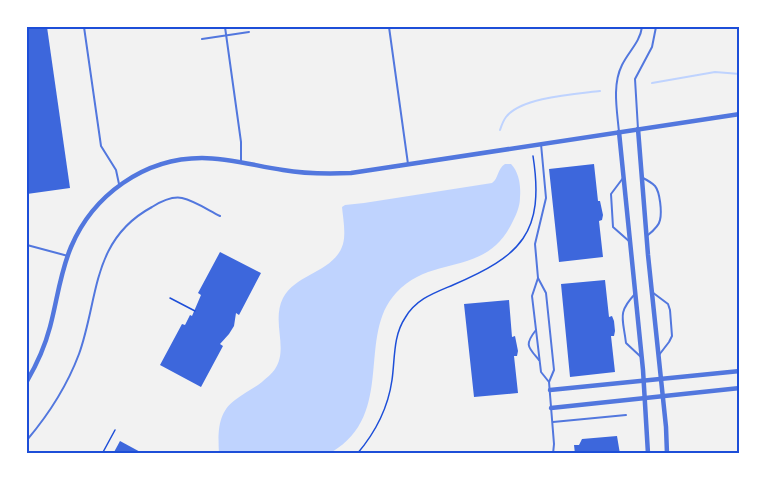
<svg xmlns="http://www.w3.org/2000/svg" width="767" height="481" viewBox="0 0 767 481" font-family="Poppins,sans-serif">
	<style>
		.water { fill: #bfd3fe }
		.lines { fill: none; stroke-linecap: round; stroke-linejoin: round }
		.stream { stroke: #bfd3fe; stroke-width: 2 }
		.building { fill: #3d67dc }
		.path { stroke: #1d4ed8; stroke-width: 1.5 }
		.service { stroke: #5277de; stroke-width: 2 }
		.minor { stroke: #5277de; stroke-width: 4.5 }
		.neatline { fill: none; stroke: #1d4ed8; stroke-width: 2 }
	</style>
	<rect width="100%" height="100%" fill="#f2f2f2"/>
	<path class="water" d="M505,164H511C519,172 521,186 520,197C520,207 516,215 512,223C485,278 433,253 396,293C356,336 396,414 332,452C325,457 234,454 219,454C218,434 217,413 235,400C244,393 253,389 262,382C266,378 272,374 275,369C289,348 271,322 283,298C296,273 335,272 343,244C346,233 343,218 342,207L345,205L364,203L492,183C499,178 497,169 505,164Z"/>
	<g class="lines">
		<g class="stream">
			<path d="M652,83L715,72L740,74"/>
			<path d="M500,130C501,127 503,121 506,117C521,97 576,94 600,91"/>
		</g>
	</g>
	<g class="building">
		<path d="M27,27H47L70,188L27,194Z"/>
		<path d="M594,164L598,201H600L603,215L602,220L599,221L603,257L559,262L549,169Z"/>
		<path d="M220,252L261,273L239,315L236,313L234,326L229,334L220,344L223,346L201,387L160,365L182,324L185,325L190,315L192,316L201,295L198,293Z"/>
		<path d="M605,280L609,317L612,316L614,321L615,331L614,336H611L615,372L570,377L561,284Z"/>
		<path d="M509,300L512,337L515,336L518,351L517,356H514L518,393L474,397L464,304Z"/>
		<path d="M617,436L620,454H575L574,445H579L582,439Z"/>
		<path d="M120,441L144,454H113Z"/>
	</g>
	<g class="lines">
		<g class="path">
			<path d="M170,298L195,311"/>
			<path d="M102,454L115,430"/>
			<path d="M357,454C375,433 388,408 392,380C395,359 393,336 405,318C416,299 434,293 453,285C521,256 545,233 533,156"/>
		</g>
		<g class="service">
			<path d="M84,27L101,146L116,170L119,184"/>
			<path d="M225,27L241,142V161"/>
			<path d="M389,27L408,164"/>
			<path d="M202,39L249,32"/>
			<path d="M638,129L635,79L652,47L656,27"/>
			<path d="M619,132C617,110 612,85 622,65C629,51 640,42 642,27"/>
			<path d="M541,144L546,198L535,244L538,278L546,293L554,370L549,382L554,444L553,454"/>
			<path d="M623,178L611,194L613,227L630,242"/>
			<path d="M643,178C647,180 652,183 655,186C660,192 662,212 660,220C659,226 653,231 648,235"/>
			<path d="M27,245L68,256"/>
			<path d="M538,278L532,296L541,372L549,382"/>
			<path d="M652,292L668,304L670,310L672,336L669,342L659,355"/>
			<path d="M635,294C617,313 623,318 626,343L641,357"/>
			<path d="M536,330C524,345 528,347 539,360"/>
			<path d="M553,422L626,415"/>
			<path d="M27,440C49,414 67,386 79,354C99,298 91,240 152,207C160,202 172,196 182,198C195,201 208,210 220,216"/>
		</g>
		<g class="minor">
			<path d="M638,129L648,255L666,427L667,454"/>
			<path d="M619,132L643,370L648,454"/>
			<path d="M27,381C37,364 45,346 50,327C57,301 60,273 71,247C93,195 144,158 202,158C229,158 256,166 283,170C306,174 328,174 351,173L740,114"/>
			<path d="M550,390L740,371"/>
			<path d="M551,408L740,388"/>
		</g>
	</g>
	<rect width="767" height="481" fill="none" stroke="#ffffff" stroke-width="57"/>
	<rect x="28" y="28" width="710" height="424" class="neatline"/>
</svg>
